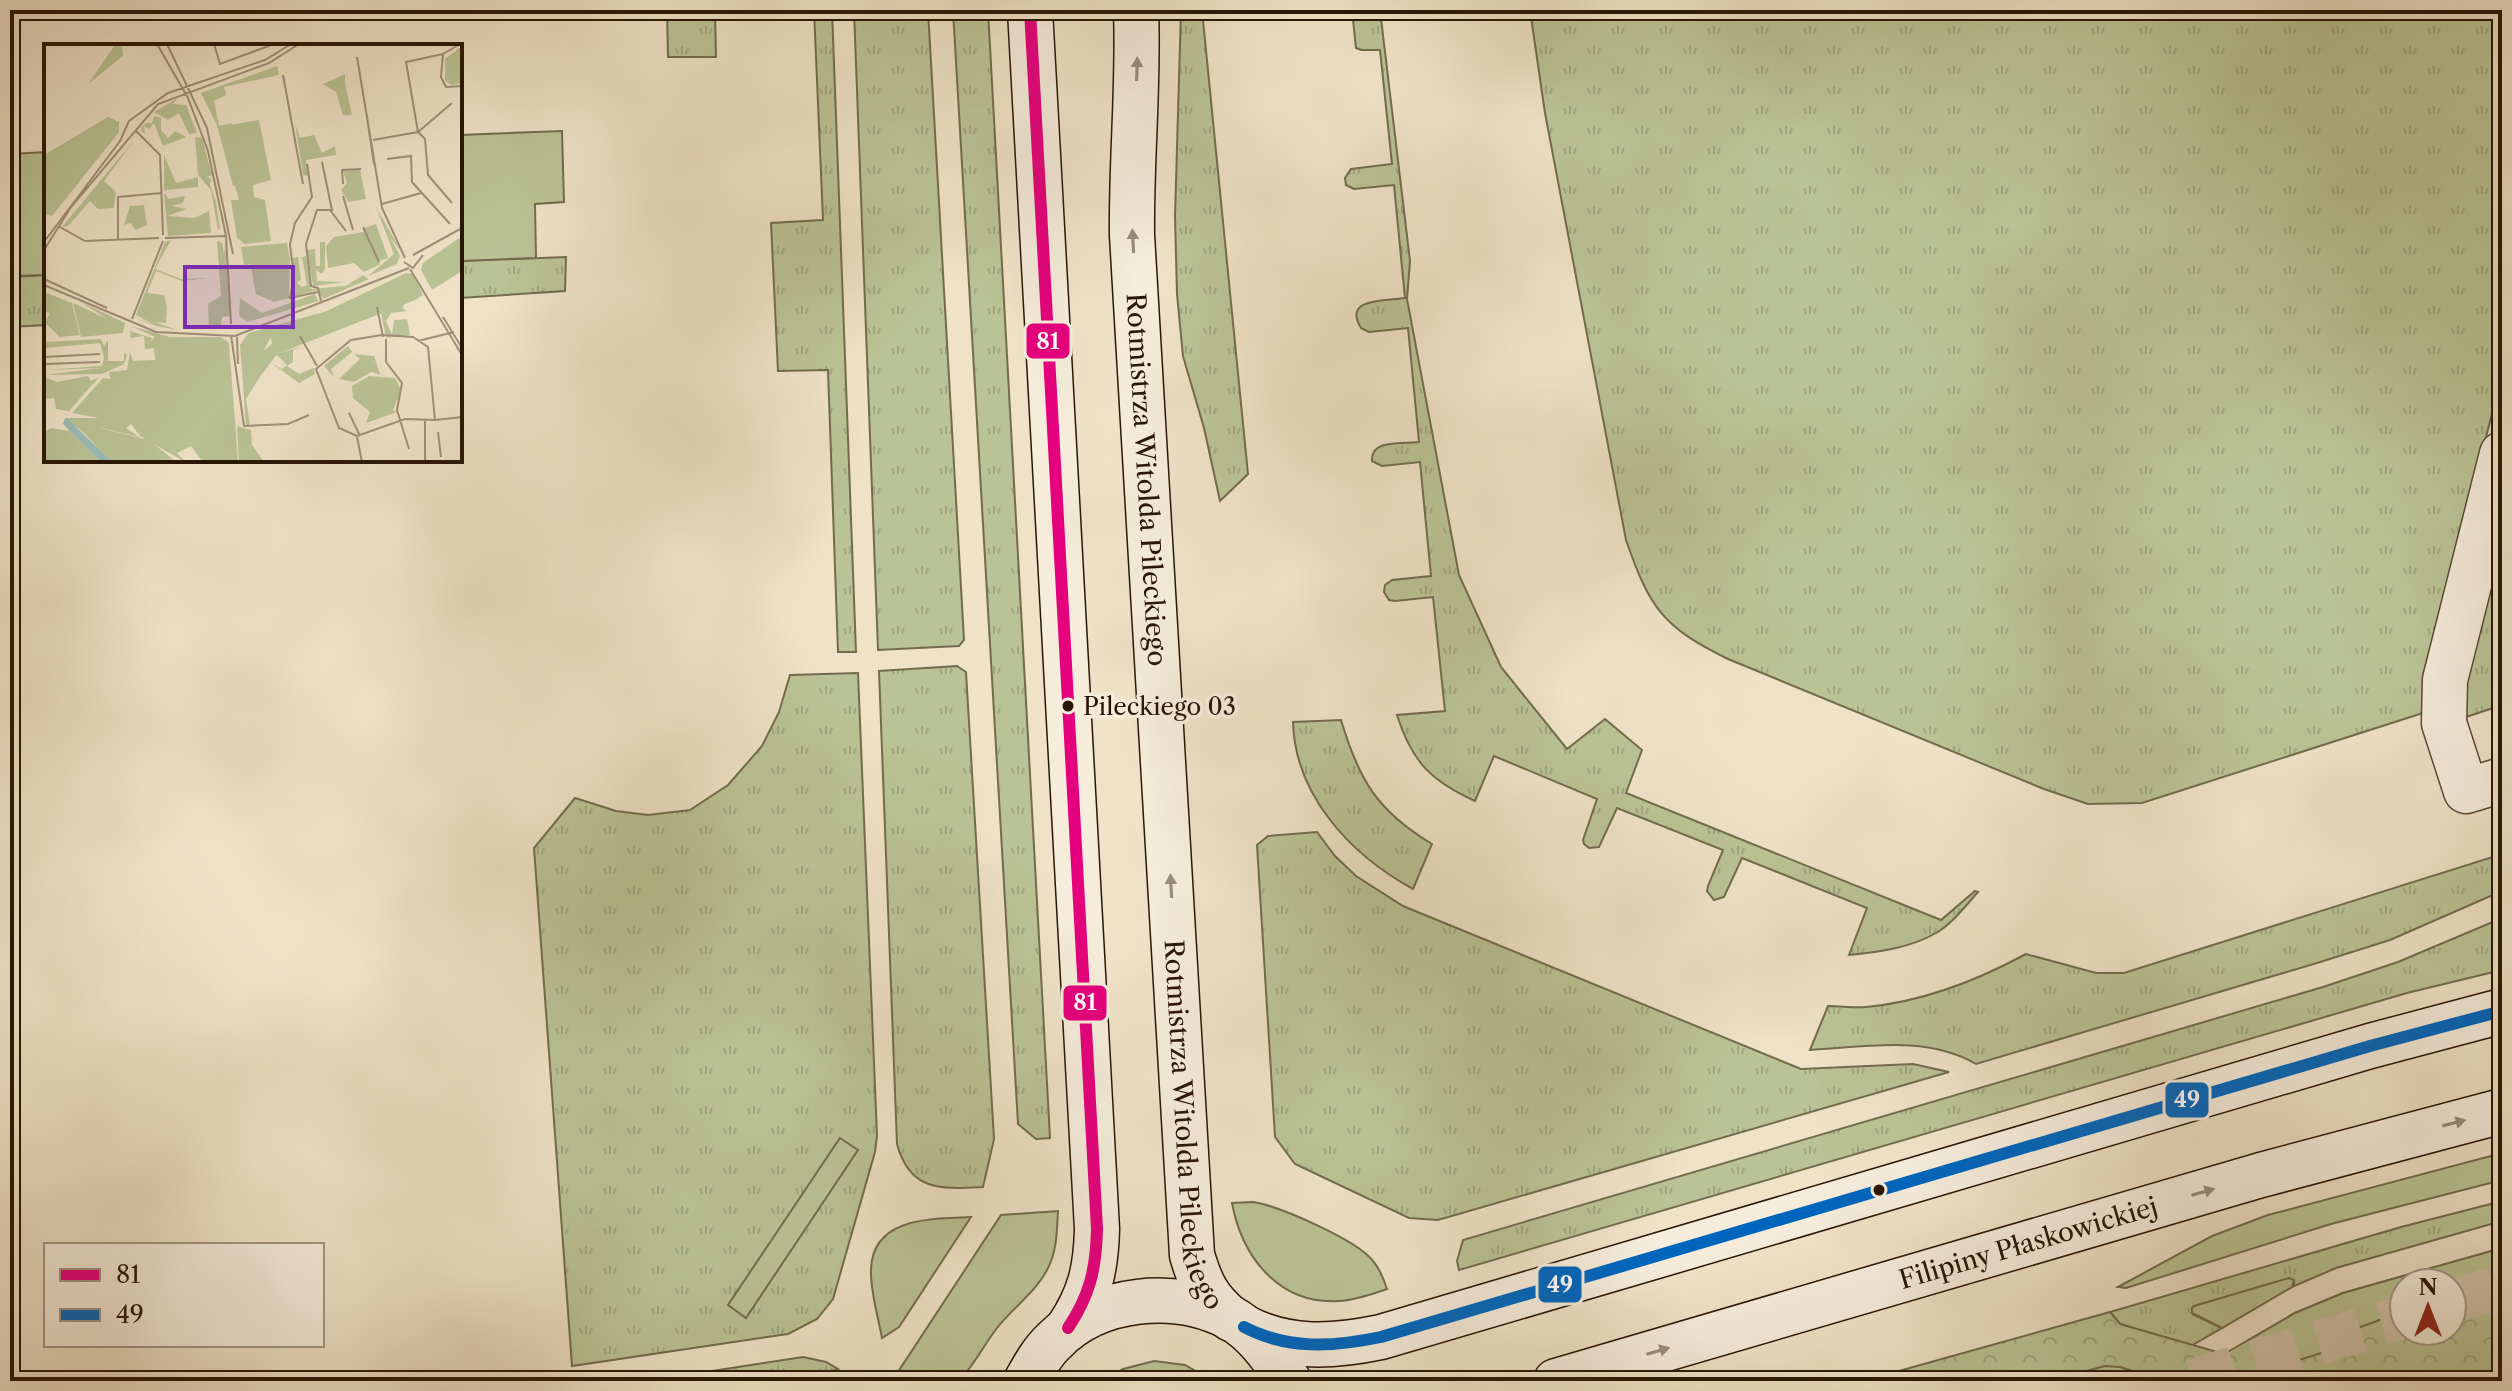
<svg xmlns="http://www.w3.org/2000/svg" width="2512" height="1391" viewBox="0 0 2512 1391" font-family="'Libre Caslon Text',serif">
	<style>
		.grass { fill: url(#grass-tufts); stroke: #726c4d; stroke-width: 2 }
		.park { fill: url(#park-crowns); stroke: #726c4d; stroke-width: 2; fill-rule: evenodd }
		.garden { fill: #bac395; stroke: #726c4d; stroke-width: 2 }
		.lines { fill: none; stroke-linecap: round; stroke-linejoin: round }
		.motorway-tunnel { stroke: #d1c3aa; stroke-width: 44; stroke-dasharray: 44 22; stroke-linecap: butt }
		.minor-casing { stroke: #5a4936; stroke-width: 47 }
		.secondary-casing { stroke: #291605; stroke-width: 47 }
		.minor { stroke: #f5ecdb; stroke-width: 44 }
		.secondary { stroke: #f5ecdb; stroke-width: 44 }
		.bus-1-casing { stroke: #f5ecdb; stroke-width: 18 }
		.bus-2-casing { stroke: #f5ecdb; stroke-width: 18 }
		.bus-1 { stroke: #e5007d; stroke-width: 12 }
		.bus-2 { stroke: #0065bd; stroke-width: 12 }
		.oneway { fill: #998c7b }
		.bus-dot { fill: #291605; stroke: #f5ecdb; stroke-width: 3 }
		.labels { text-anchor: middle; stroke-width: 7; stroke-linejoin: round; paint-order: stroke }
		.bus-label { font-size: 24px; fill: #291605; stroke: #f5ecdb; text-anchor: start }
		.street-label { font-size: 26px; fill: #291605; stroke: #f5ecdb }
		.inset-river { fill: none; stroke: #9abdb9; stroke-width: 4 }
		.inset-road { fill: none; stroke: #a09079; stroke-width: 2 }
		.view { fill: #7b2cbf; fill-opacity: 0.15; stroke: #7b2cbf; stroke-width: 4 }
		.inset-edge { fill: none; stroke: #291605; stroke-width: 4 }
		.line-badge { stroke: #f5ecdb; stroke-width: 3 }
		.badge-label { font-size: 22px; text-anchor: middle; font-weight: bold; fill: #fff }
	</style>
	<defs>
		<pattern id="grass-tufts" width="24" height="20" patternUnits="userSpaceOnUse" patternTransform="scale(2)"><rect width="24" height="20" fill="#bac395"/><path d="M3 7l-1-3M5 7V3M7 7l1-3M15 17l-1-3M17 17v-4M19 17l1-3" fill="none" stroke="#a0a77f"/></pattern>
		<pattern id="park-crowns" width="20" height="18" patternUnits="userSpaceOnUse" patternTransform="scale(2)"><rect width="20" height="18" fill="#bac395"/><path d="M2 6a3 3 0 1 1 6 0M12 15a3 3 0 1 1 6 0" fill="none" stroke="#a0a77f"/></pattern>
	</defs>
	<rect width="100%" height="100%" fill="#efe2c7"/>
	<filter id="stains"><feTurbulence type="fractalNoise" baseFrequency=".0025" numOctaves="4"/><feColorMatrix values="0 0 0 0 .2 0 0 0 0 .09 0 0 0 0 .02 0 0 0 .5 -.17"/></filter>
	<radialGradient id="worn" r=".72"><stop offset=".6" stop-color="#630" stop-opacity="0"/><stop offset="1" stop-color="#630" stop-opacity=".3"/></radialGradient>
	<g class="grass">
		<path d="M667,10H715L716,57H668Z"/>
		<path d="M814,10H832L856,652H838L828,370L778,371L771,223L823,220Z"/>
		<path d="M854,10H928L964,640L959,646L878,650Z"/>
		<path d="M953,10H988L1050,1138L1036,1139L1018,1124Z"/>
		<path d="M1181,10H1202L1248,474L1220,501L1204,428L1183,356L1177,294L1175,216Z"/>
		<path d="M1352,10H1380L1410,261L1407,299L1459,575L1501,667L1567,749L1605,719L1642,750L1626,793L1941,920L1975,891L1978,892C1966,905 1953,923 1936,933C1910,948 1879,952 1849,955L1867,908L1742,858L1724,897L1714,900L1707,891L1708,886L1723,850L1617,808L1599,847L1589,848L1584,844L1583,840L1597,799L1494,756L1475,801C1431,781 1412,762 1397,715L1445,711L1433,597L1395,601L1389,600L1384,592L1385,585L1392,580L1431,576L1420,462L1382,466L1372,461C1370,439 1403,444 1419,442L1408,328L1369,332L1361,328C1342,297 1388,301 1405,298L1394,185L1354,189L1346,185L1345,178L1351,169L1392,164L1380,50H1361L1356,48Z"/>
		<path d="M1530,10H2496L2502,54V376L2423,676V713L2142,803L2088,804L2044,789L1728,659C1663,627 1650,609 1626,540L1545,113Z"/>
		<path d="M566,257L565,291L460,298V261Z"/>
		<path d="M46,275V325L10,327V277Z"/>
		<path d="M2502,579V684L2494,688L2499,706L2463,718L2465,683L2489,581Z"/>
		<path d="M957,666L966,672L994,1139L983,1187C941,1189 910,1192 897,1144L879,671Z"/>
		<path d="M858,673L877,1136L875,1152L833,1299L817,1319L788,1334L572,1366L534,848L575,798L616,811L648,815L690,810L728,785L762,746L779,712L790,675Z"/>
		<path d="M1341,720C1359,780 1377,811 1432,844L1413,889C1351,855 1295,796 1293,722Z"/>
		<path d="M1317,832L1335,856L1356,876L1403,906L1801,1069L1913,1064L1949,1072L1438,1220L1409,1218L1295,1164L1275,1137L1257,845L1268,836Z"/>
		<path d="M2502,854V891L2390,940L2317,963L1976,1064C1926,1035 1866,1047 1810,1050L1828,1006C1841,1006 1854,1008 1866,1007C1921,1002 1978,980 2026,954L2096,973H2124Z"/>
		<path d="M2502,918V970L2407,993L1459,1270L1457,1261L1463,1240L2323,987L2398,962Z"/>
		<path d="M2502,1201V1221L2336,1268L2292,1287L2294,1283L2194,1315L2222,1328L2191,1346L2120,1324L2110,1312L2401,1227Z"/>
		<path d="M803,1357L826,1362L838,1369L806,1381H647Z"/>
	</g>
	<path class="park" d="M2502,1248V1381H1863L2110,1312L2120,1324L2224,1354L2295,1313L2343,1293ZM2404,1283H2452V1331H2404Z"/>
	<g class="garden">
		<path d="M562,131L564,202L535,204L536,258L460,261V135Z"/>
		<path d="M46,152V275L10,276V154Z"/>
		<path d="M840,1138L858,1150L746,1318L728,1305Z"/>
		<path d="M2502,1153V1180L2331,1224L2126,1288L2118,1287L2212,1236L2268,1215Z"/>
		<path d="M1253,1202C1279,1206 1357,1240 1373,1261C1380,1269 1384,1280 1387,1289C1372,1294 1356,1300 1339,1301C1279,1305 1242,1257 1232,1203Z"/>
		<path d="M1058,1211C1057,1228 1057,1246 1051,1261C1041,1289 1015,1305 997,1328C984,1345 975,1363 961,1379L892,1381L1001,1215Z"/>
		<path d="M971,1217L899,1327L882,1338C878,1316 870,1291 871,1269C873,1216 934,1219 971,1217Z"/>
		<path d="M2502,1248V1274L2476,1304L2452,1311V1283H2404V1324L2385,1318L2344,1333L2331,1350L2296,1361L2249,1340L2295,1313L2343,1293Z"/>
		<path d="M2289,1278L2294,1280L2292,1287L2222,1328L2192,1313V1308L2194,1306Z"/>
		<path d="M1154,1361L1185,1365L1213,1381H1103L1123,1369Z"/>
		<path d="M2105,1366L2120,1367L2143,1374L2130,1381H2049Z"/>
	</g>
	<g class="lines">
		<g class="motorway-tunnel">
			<path d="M2452,1302L2502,1286"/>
			<path d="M2192,1381L2404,1317"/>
		</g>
		<defs>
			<path id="minor" d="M2502,454L2445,680L2444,723L2466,791L2502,780"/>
			<g id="secondary">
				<path d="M1030,10L1097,1229C1096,1269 1090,1295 1068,1328"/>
				<path id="s1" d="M1136,10C1139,85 1131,160 1132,235L1192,1255C1201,1285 1207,1298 1231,1319"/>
				<path d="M1244,1327C1288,1350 1333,1347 1381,1337L2370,1046L2502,1011"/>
				<path d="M1026,1381C1034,1367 1042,1352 1054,1341C1098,1296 1176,1289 1231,1318C1256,1332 1273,1358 1289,1381"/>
				<path id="s2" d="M1556,1381L2261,1175L2502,1111"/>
			</g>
		</defs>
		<use href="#minor" class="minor-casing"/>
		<use href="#secondary" class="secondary-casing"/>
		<use href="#minor" class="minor"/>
		<use href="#secondary" class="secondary"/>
		<defs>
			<path id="bus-1" d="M1030,10L1097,1229C1096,1269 1090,1295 1068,1328"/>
			<path id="bus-2" d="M1244,1327C1288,1350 1333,1347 1381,1337L2370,1046L2502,1011"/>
		</defs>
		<use href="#bus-1" class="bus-1-casing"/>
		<use href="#bus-2" class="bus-2-casing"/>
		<use href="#bus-1" class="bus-1"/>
		<use href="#bus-2" class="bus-2"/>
	</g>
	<defs><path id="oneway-solid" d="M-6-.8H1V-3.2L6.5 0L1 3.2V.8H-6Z" transform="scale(2)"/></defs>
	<g class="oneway">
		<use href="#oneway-solid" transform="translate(1137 69) rotate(-88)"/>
		<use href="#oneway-solid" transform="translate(1133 241) rotate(-93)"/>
		<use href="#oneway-solid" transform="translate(1171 886) rotate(-93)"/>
		<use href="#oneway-solid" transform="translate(2454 1123) rotate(-14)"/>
		<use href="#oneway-solid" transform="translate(2203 1192) rotate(-16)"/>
		<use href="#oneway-solid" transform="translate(1658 1351) rotate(-16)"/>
	</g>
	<g class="bus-dot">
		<circle cx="1068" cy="706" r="7"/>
		<circle cx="1879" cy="1190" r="7"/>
	</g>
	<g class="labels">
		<g class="bus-label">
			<text x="1083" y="715">Pileckiego 03</text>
		</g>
		<g class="street-label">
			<text dy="9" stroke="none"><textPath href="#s1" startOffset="470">Rotmistrza Witolda Pileckiego</textPath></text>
			<text dy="9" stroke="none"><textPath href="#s1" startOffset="1118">Rotmistrza Witolda Pileckiego</textPath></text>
			<text dy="9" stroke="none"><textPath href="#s2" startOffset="492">Filipiny Płaskowickiej</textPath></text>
		</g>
	</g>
	<g transform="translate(44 44)">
		<rect width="418" height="418" fill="#efe2c7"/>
		<path d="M71,1L78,2L79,12L44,40ZM418,2V39L408,41L401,37V15ZM233,22L235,31L180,43L182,51L170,57L175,82L188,79L196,141L189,142L173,81L157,49ZM301,30V40L308,71H299L292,48L279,40ZM134,54L129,60L142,61L153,89L145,90L135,69L124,76L110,68ZM110,72L117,74V86L124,94L131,87L142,93L119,102L110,79L105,85L100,82L101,90L97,87L98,83L102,79H108ZM64,73L75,78V88L8,172L0,170V111ZM251,79L256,94L270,91L278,109L291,102L292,111L262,116L264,132L259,131ZM151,93L158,94L168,131L163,133L167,135L166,141L172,158L176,184L174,186L167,146L154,131ZM91,95L60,137L72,148L70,164L54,165L46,157L24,182L18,183ZM120,111L132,139L154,133V143L120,146ZM316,126L322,155L304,158L297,146L303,139L299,127ZM120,149L125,155L141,152L139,159L127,162L143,165L123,172L150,174L165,167L167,189L124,192ZM100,161L103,181L91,186L87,179L80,181L86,162ZM332,163L358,209L346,193L356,212L353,220L324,232L350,210ZM332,180L344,214L335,217L333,212L336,220L320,228L310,219L284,224L282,202L290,193L320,188L333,212L320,184ZM127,196L111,225L137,235L165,234L138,237L112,227L103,249L120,251L123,263L122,279L111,278L133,286L113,282L103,279L90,274L109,280L92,271L121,198ZM173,197L178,199L180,210L181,200L186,272L178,273L177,282L158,284L165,283L164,260L177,252ZM276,198H281V225L278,230L272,226L273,237L301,238L269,242L263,206L271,205L272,222H276ZM262,212L267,245L302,242L319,231L325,235L279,255L274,246L248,253V214L254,213L257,235L253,239L258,243L263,241L258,213ZM246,214L245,254L230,258L212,250L206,218ZM271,250L274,257L262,261L203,278L195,272L196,254L218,269ZM37,258L81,279L79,289L37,293L29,259L65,276ZM87,282L126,293H177L185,299L194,418H159L147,402L133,409L140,416L154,418H141L96,392L87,380L82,384L95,393L58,384L39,388L21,374H55L28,369L59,334L66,335L65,328L83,326L86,308L89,317L111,316L110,304L101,305L100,292L87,294L86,287L108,294L106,298L111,293ZM231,285L212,321L219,328L202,355L206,382L202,381L196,301L204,290ZM57,295L60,302L64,296V317H80V308L83,311L80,320L58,330L0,331L57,324L0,326L58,322L60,314L56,299L0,304V298ZM259,302L249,306V318L243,322L255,330L270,324L271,330L255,339L226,318L238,325L243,321L232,310ZM304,302L310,310L330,312L336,330L345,333L327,328L310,338L295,335L316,315L308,308L287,325L290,333L280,322ZM44,332L47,337L55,333L24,368V354L0,344V333L13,338ZM325,332L351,334L357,346L349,366L353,368L322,379L326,368L309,354L308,342Z" fill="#bac395"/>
		<path d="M0,248L28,259L36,291L16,293L1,279L6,269L0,268ZM0,344L24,348V367L12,365L10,354L0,355ZM48,382L105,396L132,418H67L39,388ZM7,384L26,387L57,418H0V388Z" fill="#bac395"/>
		<path d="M418,192V227L388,246L377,226L379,219ZM362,229L369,230L379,251L369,257L233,310L219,329L208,317L228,300L226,291L231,286L201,294L205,289L283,267ZM193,382L207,386L208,401L220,418H195ZM0,388L24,402L46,418H0Z" fill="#bac395"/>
		<path d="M215,76L227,136L209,141L210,153L221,156L227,197L201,200L193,194L187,156H195L191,142L196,141L186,81ZM243,199L246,215L200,221L197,203ZM362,258L358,264L363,267L347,269L342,277L348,291L350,276L363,275L366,291L342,294L337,268Z" fill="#bac395"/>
		<path class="inset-river" d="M21,375L65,418M20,378L60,418"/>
		<path class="inset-road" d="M113,0L144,54L164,107L182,192L187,280M123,0L163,84L189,210M170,0L176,20L230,0M416,0L399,10L397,33L402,43L418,42M313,13L338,164L361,214M239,31L259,140M323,73L330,120M91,86L116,111L119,191M374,88L362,18L399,10M374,88L381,95L384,131L408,159M374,88L408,59M329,96L374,88M343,115L367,112L368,138L406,180M263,120L268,153L251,179L246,200L250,235L246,254L274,248M299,140L298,126L317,125M299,152L309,186M338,160L377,149M286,166L302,187M14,182L41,197L115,194M319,183L335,218M121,194L183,192M74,196V153L118,149M0,198L76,97L85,77L124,49L221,16L247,0M0,206L27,163L114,60L225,19L255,0M369,211L418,184M360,218L369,224L379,211M366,225L418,311M0,235L63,264M0,241L112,288L191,292L365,224M277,257L274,244L267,242L262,200L273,166H288L278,118M333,263L339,293M399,273L418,304M88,275L119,197M187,291L200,382L244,380L265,371M338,291L369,293L384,303L391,376L361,375L313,392L295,384L272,325L307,296ZM256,292L273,322M193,293L194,320M342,295V318L358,339L353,366L365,405M374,297L410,288M0,313L56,310M0,320L56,318M305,369L316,392M391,376L418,373M381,377V418M394,388L397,413M313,393L318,418"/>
		<path class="view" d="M141,223H249V283H141Z"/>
		<rect width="418" height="418" class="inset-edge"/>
	</g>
	<g class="line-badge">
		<rect x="1025" y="322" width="46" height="38" rx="8" fill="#e5007d"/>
		<rect x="1062" y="984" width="46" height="38" rx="8" fill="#e5007d"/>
		<rect x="2164" y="1081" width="46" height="38" rx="8" fill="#0065bd"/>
		<rect x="1537" y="1265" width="46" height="39" rx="8" fill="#0065bd"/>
	</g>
	<g class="badge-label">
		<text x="1048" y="349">81</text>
		<text x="1085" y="1010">81</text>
		<text x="2187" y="1107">49</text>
		<text x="1560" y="1292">49</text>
	</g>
	<rect width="2512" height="1391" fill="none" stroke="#efe2c7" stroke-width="40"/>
	<rect x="12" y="12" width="2488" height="1367" fill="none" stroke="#291605" stroke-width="4"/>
	<rect x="20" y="20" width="2472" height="1351" fill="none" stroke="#291605" stroke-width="2"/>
	<rect x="44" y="1243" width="280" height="104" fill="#f5ecdb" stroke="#a39685" stroke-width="2"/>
	<rect x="60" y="1269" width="40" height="12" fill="#e5007d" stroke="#a39685" stroke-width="2"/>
	<text x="116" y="1283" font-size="24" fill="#291605">81</text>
	<rect x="60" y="1309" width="40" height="12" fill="#0065bd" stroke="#a39685" stroke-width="2"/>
	<text x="116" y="1323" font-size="24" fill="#291605">49</text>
	<g transform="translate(2428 1307)"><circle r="38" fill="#f5ecdb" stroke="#a39685" stroke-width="2"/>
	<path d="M0-6L14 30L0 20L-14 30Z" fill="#8f2418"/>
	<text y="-12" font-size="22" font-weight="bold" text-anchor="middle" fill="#291605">N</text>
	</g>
	<rect width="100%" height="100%" filter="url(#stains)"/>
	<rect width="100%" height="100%" fill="url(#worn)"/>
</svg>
